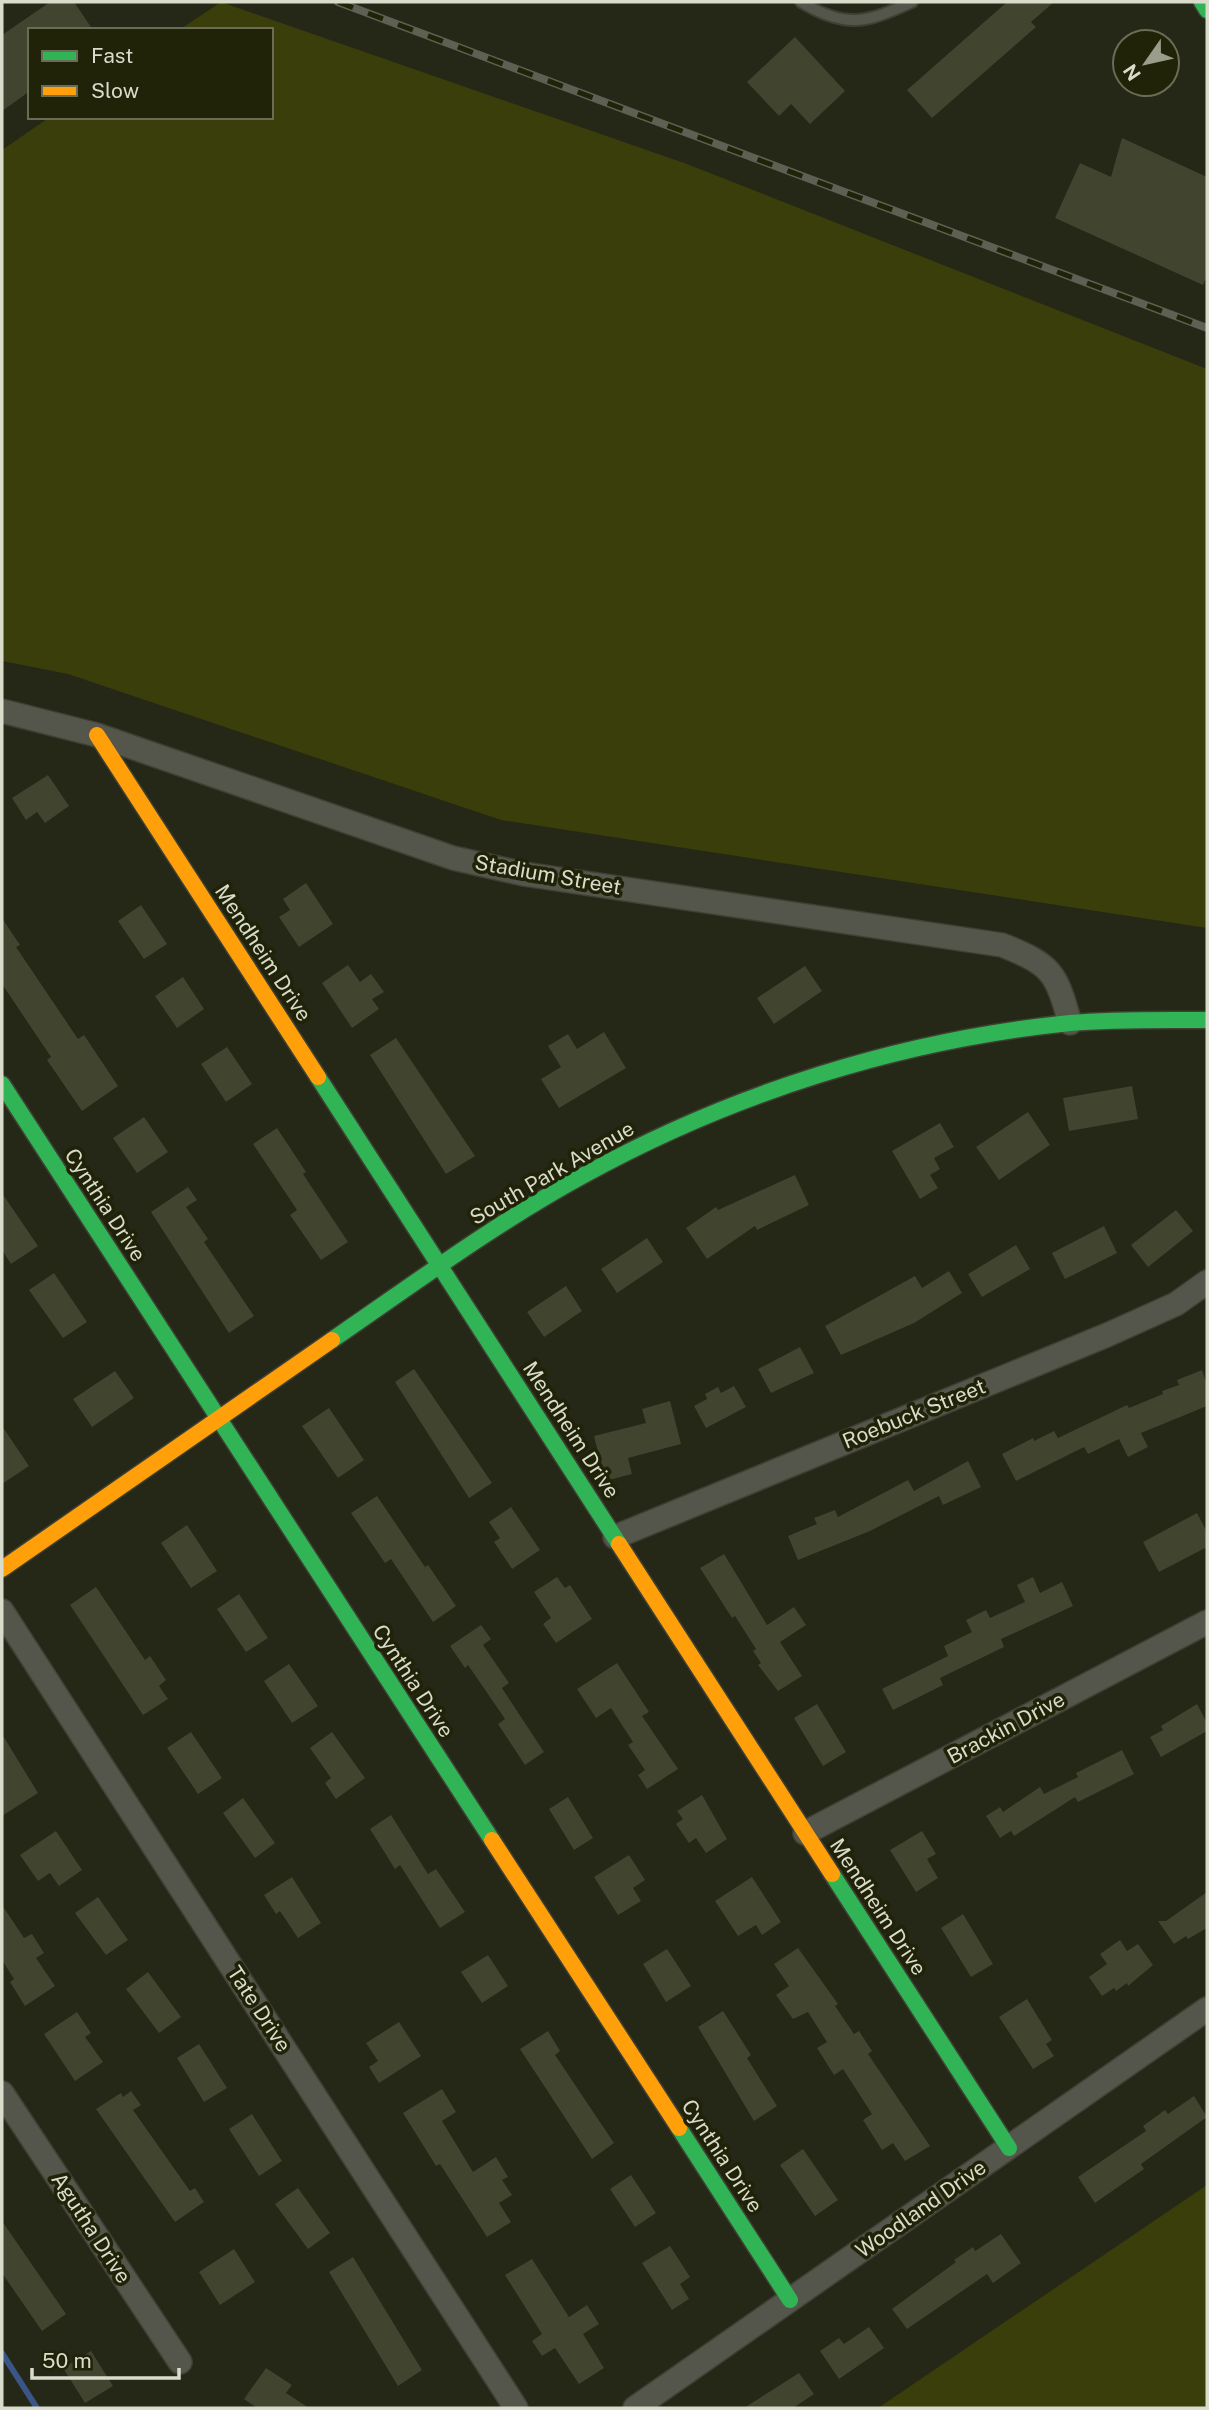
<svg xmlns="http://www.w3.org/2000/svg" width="1209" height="2410" viewBox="0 0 1209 2410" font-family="'Public Sans',sans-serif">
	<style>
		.green { fill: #393e0b }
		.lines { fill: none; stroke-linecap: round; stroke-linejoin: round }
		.stream { stroke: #395686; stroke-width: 6 }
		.building { fill: #41442e }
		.lane-casing { stroke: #3f4034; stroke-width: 14 }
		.street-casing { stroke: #3f4034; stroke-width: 26 }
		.fast-casing { stroke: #3f4034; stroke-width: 19 }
		.slow-casing { stroke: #3f4034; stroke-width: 19 }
		.lane { stroke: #55564b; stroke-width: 10 }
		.street { stroke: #55564b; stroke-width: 23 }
		.fast { stroke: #30b455; stroke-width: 16 }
		.slow { stroke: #ff9f0a; stroke-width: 16 }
		.rail-casing { stroke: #5e6054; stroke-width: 8 }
		.rail { stroke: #202307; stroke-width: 5; stroke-dasharray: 16; stroke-linecap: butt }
		.labels { text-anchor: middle; stroke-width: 7; stroke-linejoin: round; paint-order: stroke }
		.street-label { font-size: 21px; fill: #d9dccb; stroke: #202307 }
	</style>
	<rect width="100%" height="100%" fill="#252717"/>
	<g class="green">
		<path d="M221,2L687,164L1207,369V928L501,820L68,674L2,661V150L50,117H271V30H179Z"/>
		<path d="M1207,2185V2408H878Z"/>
	</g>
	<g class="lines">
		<path class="stream" d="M2,2353L37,2408"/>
	</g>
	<g class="building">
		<path d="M50,2H74L93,30H30V91L2,111V35Z"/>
		<path d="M1007,2H1054L1031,22L1036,27L932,118L907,90Z"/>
		<path d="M795,37L845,91L810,124L791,104L779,116L747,82Z"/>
		<path d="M1122,138L1207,177V276L1203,285L1055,218L1080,163L1111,177Z"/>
		<path d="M48,775L69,806L45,823L37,812L26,820L12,798Z"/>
		<path d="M306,883L333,924L299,947L279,917L290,910L283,899Z"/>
		<path d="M141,905L167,944L144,959L118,921Z"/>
		<path d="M2,918L20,945L16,947L78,1039L84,1035L118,1086L82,1111L47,1060L51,1057L2,984Z"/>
		<path d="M348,965L360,982L371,974L384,992L372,999L379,1009L352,1028L322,983Z"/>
		<path d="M805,966L822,991L774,1024L757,998Z"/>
		<path d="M183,977L204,1009L177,1028L155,996Z"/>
		<path d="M604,1032L626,1068L559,1108L541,1079L561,1067L548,1046L568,1034L577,1049Z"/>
		<path d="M396,1038L475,1156L446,1174L370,1055Z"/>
		<path d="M227,1047L252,1084L226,1102L201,1064Z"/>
		<path d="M1132,1086L1138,1119L1069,1131L1063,1098Z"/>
		<path d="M1028,1112L1050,1145L999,1180L976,1147Z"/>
		<path d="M144,1117L168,1152L137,1173L113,1138Z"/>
		<path d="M940,1123L954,1147L934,1158L940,1169L930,1175L938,1188L920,1199L892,1151Z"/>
		<path d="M277,1128L306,1172L303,1174L348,1242L321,1260L290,1215L297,1210L253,1144Z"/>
		<path d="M795,1175L809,1205L757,1230L755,1226L707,1259L686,1228L716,1207L718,1210Z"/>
		<path d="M188,1187L197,1200L186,1207L208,1239L204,1242L254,1316L229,1333L151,1212Z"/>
		<path d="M2,1193L38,1246L11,1264L2,1250Z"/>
		<path d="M1176,1210L1193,1231L1148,1267L1131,1245Z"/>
		<path d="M1104,1226L1117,1253L1065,1279L1052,1253Z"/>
		<path d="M647,1238L663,1262L617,1293L601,1269Z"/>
		<path d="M1016,1245L1030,1269L982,1297L968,1274Z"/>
		<path d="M949,1271L962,1293L914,1323L841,1355L825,1326L915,1276L922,1288Z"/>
		<path d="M54,1273L87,1322L63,1338L29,1290Z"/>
		<path d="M566,1286L582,1311L544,1337L527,1312Z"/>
		<path d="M800,1347L814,1373L771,1393L758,1369Z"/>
		<path d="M414,1369L492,1483L469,1498L395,1382Z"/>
		<path d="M1202,1370L1207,1385V1406L1141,1433L1148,1447L1128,1457L1119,1439L1088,1454L1084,1447L1016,1481L1002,1454L1033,1438L1034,1441L1054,1431L1058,1438L1127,1405L1129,1408L1163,1394L1162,1391L1179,1385L1177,1380Z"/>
		<path d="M115,1371L134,1398L92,1427L73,1399Z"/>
		<path d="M734,1386L746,1407L706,1428L694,1406L707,1399L705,1394L718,1387L721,1393Z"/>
		<path d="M670,1401L681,1444L628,1458L632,1474L605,1481L594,1436L646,1423L642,1409Z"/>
		<path d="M329,1408L364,1460L338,1478L302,1426Z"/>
		<path d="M2,1426L29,1466L2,1484Z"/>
		<path d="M968,1461L981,1487L943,1505L939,1496L870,1531L798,1560L788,1536L817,1524L814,1518L835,1510L838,1517L908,1480L914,1491Z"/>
		<path d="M377,1496L425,1567L428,1565L456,1606L433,1622L391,1559L385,1563L351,1513Z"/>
		<path d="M511,1507L540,1550L512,1569L494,1542L500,1538L489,1522Z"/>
		<path d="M1197,1513L1207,1532V1547L1159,1572L1143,1542Z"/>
		<path d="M187,1525L217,1571L191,1588L161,1543Z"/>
		<path d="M724,1554L767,1625L794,1607L806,1625L780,1642L802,1676L778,1691L758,1665L761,1663L753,1651L756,1649L735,1616L732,1618L700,1568Z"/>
		<path d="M557,1577L565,1588L570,1585L592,1619L556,1643L543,1624L551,1618L534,1592Z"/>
		<path d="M1033,1577L1040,1593L1062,1582L1073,1606L1001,1639L1004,1647L940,1678L943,1685L893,1710L882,1689L948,1656L944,1646L972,1632L966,1620L986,1610L990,1618L1025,1602L1017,1585Z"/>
		<path d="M96,1587L145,1660L150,1656L166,1680L159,1686L168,1699L143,1715L70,1605Z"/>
		<path d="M239,1594L268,1638L246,1652L217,1609Z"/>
		<path d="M481,1625L491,1639L483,1645L509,1683L502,1688L544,1752L525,1765L498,1724L505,1719L468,1665L465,1668L450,1646Z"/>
		<path d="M617,1663L649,1712L642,1716L678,1769L647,1789L638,1775L645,1770L628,1745L633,1742L611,1708L596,1718L577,1689Z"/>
		<path d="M289,1664L318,1706L292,1723L264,1681Z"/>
		<path d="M817,1704L846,1752L823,1766L794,1718Z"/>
		<path d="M1197,1704L1207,1723V1731L1161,1757L1150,1737L1163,1730L1161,1726Z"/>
		<path d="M191,1732L222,1778L198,1794L167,1748Z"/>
		<path d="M332,1732L365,1778L336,1799L325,1783L331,1778L310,1748Z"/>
		<path d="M2,1734L38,1793L2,1816Z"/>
		<path d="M1122,1750L1134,1774L1078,1802L1075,1797L1014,1836L1011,1831L1000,1838L986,1816L1000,1807L1003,1812L1040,1787L1044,1794L1078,1777L1076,1773Z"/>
		<path d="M702,1795L727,1839L706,1853L696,1838L689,1843L676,1824L683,1819L677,1811Z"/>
		<path d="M568,1797L593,1838L574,1850L549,1809Z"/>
		<path d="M243,1798L275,1843L255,1858L223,1813Z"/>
		<path d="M391,1815L428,1874L436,1869L465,1912L440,1928L400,1865L395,1869L370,1829Z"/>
		<path d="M56,1831L82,1870L59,1886L50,1873L38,1881L20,1855Z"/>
		<path d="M922,1831L936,1854L927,1859L938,1878L916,1892L890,1850Z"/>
		<path d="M629,1855L645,1880L633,1888L641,1901L618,1915L594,1877Z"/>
		<path d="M292,1877L321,1923L298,1938L280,1911L276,1914L264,1895Z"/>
		<path d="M752,1877L781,1922L762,1935L756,1925L738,1936L715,1901Z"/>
		<path d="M1207,1892V1928L1188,1939L1186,1936L1174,1944L1158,1921H1166Z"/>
		<path d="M98,1897L128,1940L106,1955L75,1913Z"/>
		<path d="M2,1905L24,1938L32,1934L44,1953L36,1958L55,1986L25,2006L10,1982L14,1979L2,1960Z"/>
		<path d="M963,1914L993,1964L971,1977L941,1928Z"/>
		<path d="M1120,1940L1127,1951L1138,1944L1153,1965L1128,1986L1127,1983L1116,1991L1114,1988L1102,1996L1089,1977L1107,1964L1100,1954Z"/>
		<path d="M798,1948L838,2004L835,2006L854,2034L859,2031L872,2051L868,2054L930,2146L905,2161L893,2143L882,2150L863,2120L872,2114L843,2069L834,2075L817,2048L827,2042L808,2012L793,2019L776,1995L789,1986L774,1964Z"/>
		<path d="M667,1949L691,1986L666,2002L643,1964Z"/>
		<path d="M488,1955L508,1986L482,2003L461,1972Z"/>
		<path d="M148,1972L181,2017L159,2033L126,1989Z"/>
		<path d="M1027,1999L1052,2040L1046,2044L1054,2056L1033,2069L999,2017Z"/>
		<path d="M723,2011L751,2055L747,2058L777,2106L754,2121L698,2027Z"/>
		<path d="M77,2012L91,2033L85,2037L103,2062L75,2081L44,2034Z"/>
		<path d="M399,2022L421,2056L379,2083L369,2067L378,2061L366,2043Z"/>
		<path d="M548,2031L560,2051L555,2055L614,2143L592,2159L520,2049Z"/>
		<path d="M199,2044L227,2088L204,2102L177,2058Z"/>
		<path d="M442,2089L456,2112L442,2121L473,2172L496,2157L508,2177L502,2180L512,2195L499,2203L511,2222L487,2237L440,2164L436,2166L403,2113Z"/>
		<path d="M131,2091L141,2105L133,2110L190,2191L195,2188L204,2202L175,2222L96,2109L121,2093L123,2097Z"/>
		<path d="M1194,2096L1207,2117L1141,2164L1144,2169L1095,2203L1078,2177L1146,2131L1143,2126L1165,2110L1168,2114Z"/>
		<path d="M252,2114L282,2161L259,2176L229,2129Z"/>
		<path d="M803,2149L838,2200L815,2216L780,2165Z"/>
		<path d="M631,2175L656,2213L635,2227L610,2189Z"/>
		<path d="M298,2188L330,2233L308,2249L275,2204Z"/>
		<path d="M2,2221L66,2314L42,2331L2,2273Z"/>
		<path d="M1001,2234L1021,2263L993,2283L987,2274L907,2329L892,2309L956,2262L954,2260L973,2247L975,2251Z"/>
		<path d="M670,2246L690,2277L680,2284L689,2299L672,2310L642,2263Z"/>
		<path d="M234,2249L255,2282L220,2305L199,2272Z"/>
		<path d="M353,2257L422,2370L398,2386L329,2272Z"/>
		<path d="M532,2259L569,2317L587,2305L599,2324L583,2334L604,2368L579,2384L555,2348L542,2356L532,2341L542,2334L505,2275Z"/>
		<path d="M869,2327L884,2348L839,2379L820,2351L839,2338L844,2344Z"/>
		<path d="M91,2351L113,2386L85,2403L63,2368Z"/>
		<path d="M266,2368L292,2385L286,2393L309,2408H257L244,2399Z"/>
		<path d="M799,2373L814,2394L793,2408H744Z"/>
	</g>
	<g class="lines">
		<defs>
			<path id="lane" d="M801,2C846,29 866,23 912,2"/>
			<g id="street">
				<path d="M2,711L97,735L453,858L524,874L1002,945C1052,965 1056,972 1070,1023"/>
				<path d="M615,1537L1107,1335L1176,1304L1207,1282"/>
				<path d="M2,1611L516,2408"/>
				<path d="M805,1833L1207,1622"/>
				<path d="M2,2093L180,2362"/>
				<path d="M635,2408L1207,2009"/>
			</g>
			<g id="fast">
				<path d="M1202,2L1207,10"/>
				<path d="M318,1077L619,1544"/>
				<path d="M2,1084L492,1840"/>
				<path d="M332,1340C415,1283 496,1223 584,1175C733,1093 901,1040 1070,1023C1115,1019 1161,1020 1207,1020"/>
				<path d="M832,1874L1009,2148"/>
				<path d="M679,2128L790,2300"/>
			</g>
			<g id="slow">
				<path d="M97,735L318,1077"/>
				<path d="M619,1544L832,1874"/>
				<path d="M2,1569L332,1340"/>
				<path d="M492,1840L679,2128"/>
			</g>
		</defs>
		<use href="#lane" class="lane-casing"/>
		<use href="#street" class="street-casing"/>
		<use href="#fast" class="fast-casing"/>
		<use href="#slow" class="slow-casing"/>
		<use href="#lane" class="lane"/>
		<use href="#street" class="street"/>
		<use href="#fast" class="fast"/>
		<use href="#slow" class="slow"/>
		<defs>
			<path id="rail" d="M338,2L1207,328"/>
		</defs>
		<use href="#rail" class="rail-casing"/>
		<use href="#rail" class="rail"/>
	</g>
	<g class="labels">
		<g class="street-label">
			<text transform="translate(548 875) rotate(10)" y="7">Stadium Street</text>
			<text transform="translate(263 953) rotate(57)" y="7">Mendheim Drive</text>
			<text transform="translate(552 1173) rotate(-30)" y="7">South Park Avenue</text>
			<text transform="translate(105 1205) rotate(57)" y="7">Cynthia Drive</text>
			<text transform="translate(914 1414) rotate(-22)" y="7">Roebuck Street</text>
			<text transform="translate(571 1430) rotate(57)" y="7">Mendheim Drive</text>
			<text transform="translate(413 1681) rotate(57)" y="7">Cynthia Drive</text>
			<text transform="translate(1006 1728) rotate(-28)" y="7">Brackin Drive</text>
			<text transform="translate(878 1907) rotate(57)" y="7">Mendheim Drive</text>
			<text transform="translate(259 2009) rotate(57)" y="7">Tate Drive</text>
			<text transform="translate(722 2156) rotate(57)" y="7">Cynthia Drive</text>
			<text transform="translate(921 2209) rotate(-35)" y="7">Woodland Drive</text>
			<text transform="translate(91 2228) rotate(57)" y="7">Agutha Drive</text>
		</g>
	</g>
	<rect width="1209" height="2410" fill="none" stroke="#d9dccb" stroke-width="7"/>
	<rect x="28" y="28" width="245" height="91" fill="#202307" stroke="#6a6d55" stroke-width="2"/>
	<rect x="42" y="51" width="35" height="10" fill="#30b455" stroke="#6a6d55" stroke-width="2"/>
	<text x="91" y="63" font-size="21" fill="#d9dccb">Fast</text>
	<rect x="42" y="86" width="35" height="10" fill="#ff9f0a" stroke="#6a6d55" stroke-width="2"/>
	<text x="91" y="98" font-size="21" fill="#d9dccb">Slow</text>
	<g transform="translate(1146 63) rotate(236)"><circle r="33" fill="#202307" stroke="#6a6d55" stroke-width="2"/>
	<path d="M0-5L12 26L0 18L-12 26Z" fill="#9a9d8c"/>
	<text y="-10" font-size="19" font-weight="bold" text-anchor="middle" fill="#d9dccb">N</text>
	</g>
	<path d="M32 2368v10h147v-10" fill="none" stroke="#d9dccb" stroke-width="3.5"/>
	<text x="42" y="2368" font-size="21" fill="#d9dccb" stroke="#202307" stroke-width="5" paint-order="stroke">50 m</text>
</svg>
